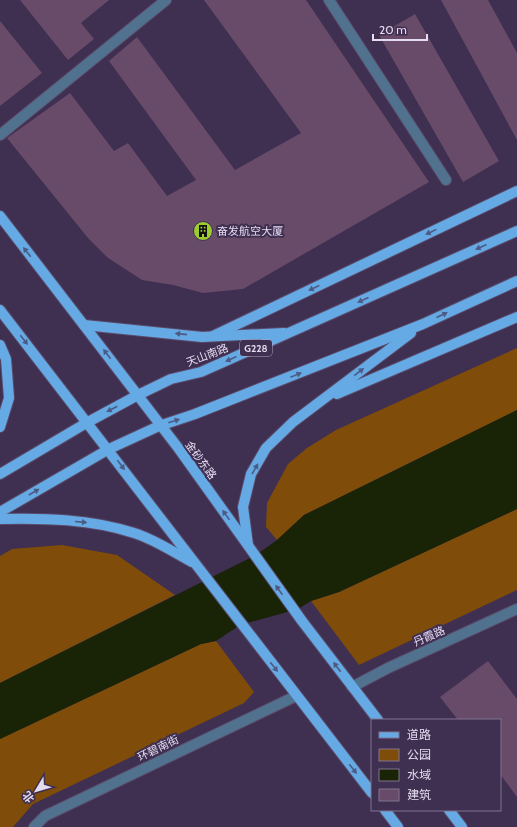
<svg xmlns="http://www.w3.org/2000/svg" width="517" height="827" viewBox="0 0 517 827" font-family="Cabin,'Noto Sans SC',sans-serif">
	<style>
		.green { fill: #7f4d09 }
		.water { fill: #192305 }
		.building { fill: #684b69 }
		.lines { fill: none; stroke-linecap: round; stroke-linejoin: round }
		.minor-casing { stroke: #5a4b6b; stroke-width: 12 }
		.major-casing { stroke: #5a4b6b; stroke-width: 12 }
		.minor { stroke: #51728e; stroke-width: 10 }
		.major { stroke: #65aae4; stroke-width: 10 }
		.oneway { fill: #4c5a84 }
		.labels { text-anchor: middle; stroke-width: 4; stroke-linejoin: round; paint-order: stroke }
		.shield { fill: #3f2f51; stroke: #b3a8c1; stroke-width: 1 }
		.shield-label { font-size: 10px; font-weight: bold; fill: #e5dcf1 }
		.poi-label { font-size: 11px; fill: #e5dcf1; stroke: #3f2f51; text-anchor: start }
		.street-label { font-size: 11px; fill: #e5dcf1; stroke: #3f2f51 }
	</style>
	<rect width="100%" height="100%" fill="#3f2f51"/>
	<g class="green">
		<path d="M517,348V410L304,515L277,540L266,527L267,503L288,464L307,448L336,430Z"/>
		<path d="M517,509V590L359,665L311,601L339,592Z"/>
		<path d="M62,545L117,555L175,595L0,683V556L12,549Z"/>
		<path d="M216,641L254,692L244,703L33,804L13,827H0V739L201,644Z"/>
	</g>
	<path class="water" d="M517,410V509L339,592L311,601L298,609L240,625L216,641L201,644L0,739V683L256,555L277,540L304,515Z"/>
	<g class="building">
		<path d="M20,0H109L81,23L94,39L68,60Z"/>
		<path d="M204,0H306L429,182L243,289L203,293L173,285L142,280L108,258L88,238L7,138L70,93L114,151L128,143L167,196L196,180L109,61L137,37L235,170L301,133Z"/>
		<path d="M441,0H488L517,53V140Z"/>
		<path d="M415,14L499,161L463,182L379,35Z"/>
		<path d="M0,21L42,73L0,106Z"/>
		<path d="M488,661L517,699V797L500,774V720H458L440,697Z"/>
	</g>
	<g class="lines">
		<defs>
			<g id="minor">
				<path d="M329,0L446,180"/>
				<path d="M0,135L166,0"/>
				<path d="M352,687L388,668L517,609"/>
				<path d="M34,827L45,816L296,696"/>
			</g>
			<g id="major">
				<path d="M0,216L179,449L302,621L378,720"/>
				<path d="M0,310C125,470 247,633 372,793"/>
				<path d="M84,325L202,337L284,333"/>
				<path d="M213,336L517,191"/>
				<path d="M0,345L6,359L9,398L0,427"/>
				<path d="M337,394L517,317"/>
				<path d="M0,474L88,422L138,395L171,379L201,372L517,231"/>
				<path d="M0,512L109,449L159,426L195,414L423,324L517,281"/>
				<path d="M0,519C45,518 91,519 134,533C154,539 173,552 192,562"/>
				<path d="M248,545L243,507L251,474L266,448L293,422L411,333"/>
				<path d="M385,810L398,827"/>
				<path d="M449,810L462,827"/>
			</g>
		</defs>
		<use href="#minor" class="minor-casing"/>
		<use href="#major" class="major-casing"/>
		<use href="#minor" class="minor"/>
		<use href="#major" class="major"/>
	</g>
	<defs><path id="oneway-solid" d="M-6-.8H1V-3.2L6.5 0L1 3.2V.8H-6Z"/></defs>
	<g class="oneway">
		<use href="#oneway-solid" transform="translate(431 232) rotate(154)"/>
		<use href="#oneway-solid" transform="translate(481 247) rotate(156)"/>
		<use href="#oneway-solid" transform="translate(27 252) rotate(-128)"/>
		<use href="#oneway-solid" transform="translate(314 288) rotate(154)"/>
		<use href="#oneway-solid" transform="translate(363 300) rotate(156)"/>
		<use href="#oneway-solid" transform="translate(442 315) rotate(-25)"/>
		<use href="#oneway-solid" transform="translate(181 334) rotate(-174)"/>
		<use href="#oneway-solid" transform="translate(24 340) rotate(52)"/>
		<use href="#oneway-solid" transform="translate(107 354) rotate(-127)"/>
		<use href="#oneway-solid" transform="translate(231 359) rotate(156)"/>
		<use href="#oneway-solid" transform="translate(359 372) rotate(-37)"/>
		<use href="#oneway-solid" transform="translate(296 375) rotate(-22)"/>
		<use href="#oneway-solid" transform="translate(112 409) rotate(152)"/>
		<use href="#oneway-solid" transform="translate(174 421) rotate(-18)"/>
		<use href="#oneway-solid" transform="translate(121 465) rotate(53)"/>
		<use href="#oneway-solid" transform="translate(255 469) rotate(-60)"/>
		<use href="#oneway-solid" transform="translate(34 492) rotate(-30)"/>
		<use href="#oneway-solid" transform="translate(226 515) rotate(-125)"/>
		<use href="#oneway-solid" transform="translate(81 522) rotate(5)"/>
		<use href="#oneway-solid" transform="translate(279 590) rotate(-126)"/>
		<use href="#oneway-solid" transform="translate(274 667) rotate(52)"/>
		<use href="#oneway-solid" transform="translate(337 667) rotate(-127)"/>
		<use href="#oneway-solid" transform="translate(353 769) rotate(52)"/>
	</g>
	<defs>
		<symbol id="building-disc" viewBox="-11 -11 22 22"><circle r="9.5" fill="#9ccb32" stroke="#3f2f51"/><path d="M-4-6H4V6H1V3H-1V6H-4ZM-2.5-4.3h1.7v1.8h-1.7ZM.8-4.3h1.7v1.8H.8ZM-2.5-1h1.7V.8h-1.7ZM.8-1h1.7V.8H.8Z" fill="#111"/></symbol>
	</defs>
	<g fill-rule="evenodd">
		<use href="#building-disc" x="192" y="220" width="22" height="22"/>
	</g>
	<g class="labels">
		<rect class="shield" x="240" y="340" width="32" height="16" rx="3"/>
		<g class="shield-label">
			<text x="256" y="352">G228</text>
		</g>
		<g class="poi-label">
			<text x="217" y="235">奋发航空大厦</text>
		</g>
		<g class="street-label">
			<text transform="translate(207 355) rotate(-21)" y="4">天山南路</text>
			<text transform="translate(201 460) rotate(54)" y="4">金砂东路</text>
			<text transform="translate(429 636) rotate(-24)" y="4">丹霞路</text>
			<text transform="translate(158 748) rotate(-26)" y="4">环碧南街</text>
		</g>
	</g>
	<rect x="371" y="719" width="130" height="92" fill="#3f2f51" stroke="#817491"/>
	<rect x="379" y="732" width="20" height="6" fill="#65aae4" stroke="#817491"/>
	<text x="407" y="739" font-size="12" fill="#e5dcf1">道路</text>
	<rect x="379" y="749" width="20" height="12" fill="#7f4d09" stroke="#817491"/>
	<text x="407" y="759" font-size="12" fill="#e5dcf1">公园</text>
	<rect x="379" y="769" width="20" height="12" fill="#192305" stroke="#817491"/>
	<text x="407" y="779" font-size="12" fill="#e5dcf1">水域</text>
	<rect x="379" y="789" width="20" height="12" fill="#684b69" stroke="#817491"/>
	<text x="407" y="799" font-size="12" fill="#e5dcf1">建筑</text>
	<g transform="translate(36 791) rotate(232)" stroke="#3f2f51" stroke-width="3" paint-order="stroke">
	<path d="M0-3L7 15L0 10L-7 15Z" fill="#e5dcf1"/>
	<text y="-6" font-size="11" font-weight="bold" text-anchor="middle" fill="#e5dcf1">北</text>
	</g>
	<path d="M373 34v6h54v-6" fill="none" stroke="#e5dcf1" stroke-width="2"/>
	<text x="379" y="34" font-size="12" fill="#e5dcf1" stroke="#3f2f51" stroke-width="3" paint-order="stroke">20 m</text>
</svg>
